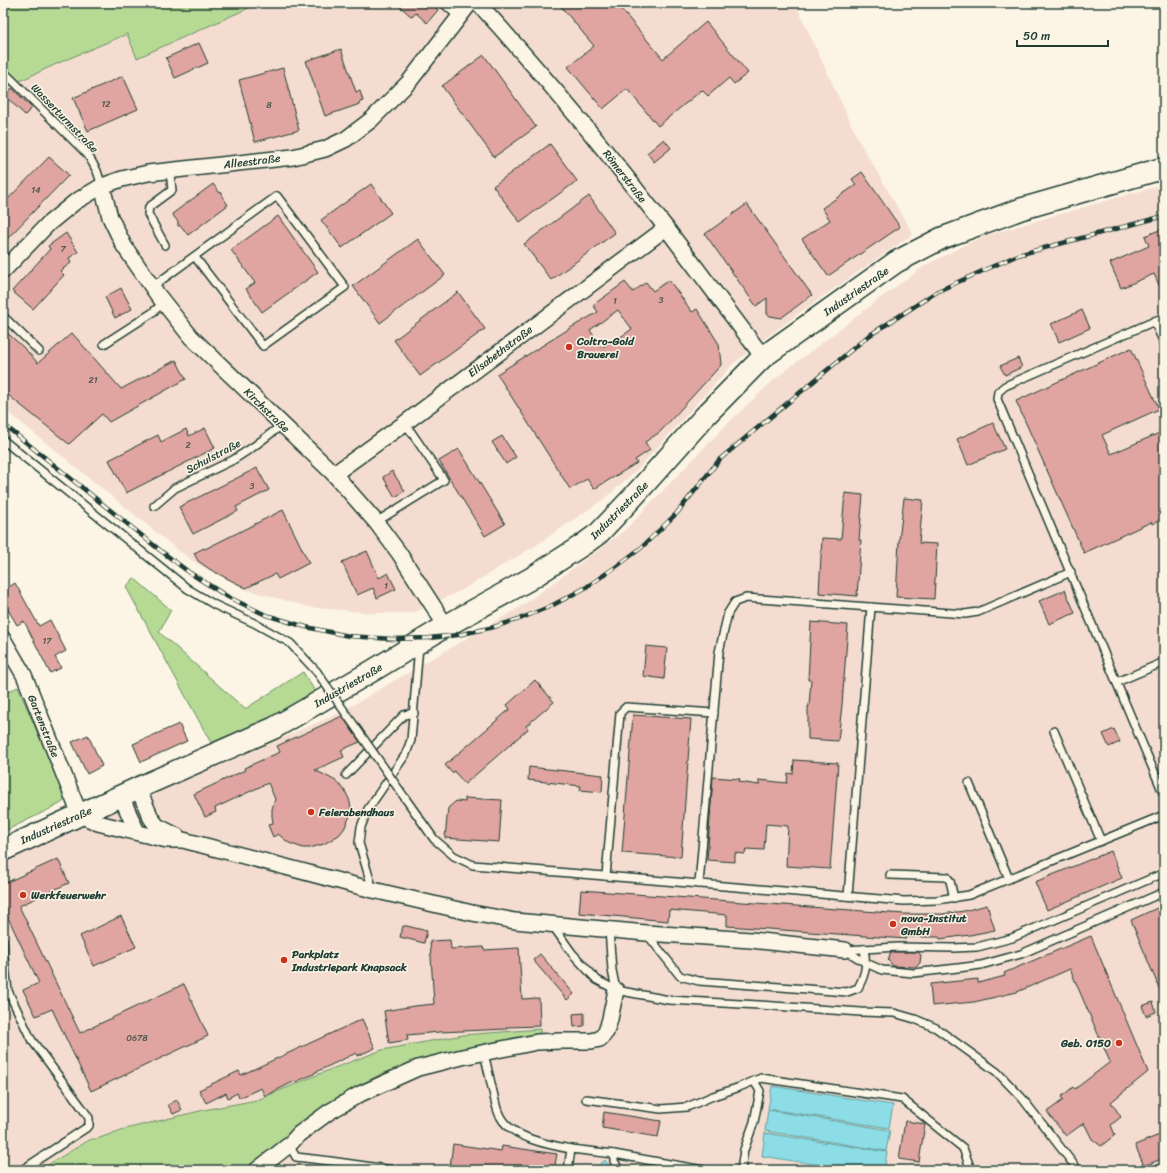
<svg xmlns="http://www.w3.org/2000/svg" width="1167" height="1173" viewBox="0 0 1167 1173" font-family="Sriracha,sans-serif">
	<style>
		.built { fill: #f4ddd0 }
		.green { fill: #b6da94; stroke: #6a8c64 }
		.water { fill: #8cdde5; stroke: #609d9e }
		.building { fill: #e0a5a0; stroke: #1f3d34; fill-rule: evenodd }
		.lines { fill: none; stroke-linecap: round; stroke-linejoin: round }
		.service-casing { stroke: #1f3d34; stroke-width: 10 }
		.minor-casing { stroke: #1f3d34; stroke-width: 18 }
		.secondary-casing { stroke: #1f3d34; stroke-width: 24 }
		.service { stroke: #fcf5e5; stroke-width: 7 }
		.minor { stroke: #fcf5e5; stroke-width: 15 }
		.secondary { stroke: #fcf5e5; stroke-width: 21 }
		.rail-casing { stroke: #1f3d34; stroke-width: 4.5 }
		.rail { stroke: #fcf5e5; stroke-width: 3; stroke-dasharray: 9; stroke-linecap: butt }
		.service-bridge-casing { stroke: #1f3d34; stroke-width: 10; stroke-linecap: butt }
		.service-bridge { stroke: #fcf5e5; stroke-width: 7 }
		.poi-dot { fill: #c8321e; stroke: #fcf5e5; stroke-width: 1.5 }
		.labels { text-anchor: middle; stroke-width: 3; stroke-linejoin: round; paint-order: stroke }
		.number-label { font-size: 9px; fill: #4f574f }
		.street-label { font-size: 11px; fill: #1f3d34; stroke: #fcf5e5 }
		.poi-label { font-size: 11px; font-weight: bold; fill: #1f3d34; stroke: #fcf5e5; text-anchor: start }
	</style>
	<rect width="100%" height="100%" fill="#fcf5e5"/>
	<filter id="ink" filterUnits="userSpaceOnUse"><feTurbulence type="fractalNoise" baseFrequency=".025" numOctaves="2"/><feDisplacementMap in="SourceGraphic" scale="8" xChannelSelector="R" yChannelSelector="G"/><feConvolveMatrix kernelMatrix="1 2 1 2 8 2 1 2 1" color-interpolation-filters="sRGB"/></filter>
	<g filter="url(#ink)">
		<g class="built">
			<path d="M260,3H795L858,139L913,234L805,309L754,347L731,366L637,470L604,499L535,546L462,590L413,613H371L309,607L247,590L199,565L179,551L3,408V94L11,85L63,61L128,34L138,58Z"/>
			<path d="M1164,184V1170H243L333,1100L381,1074L423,1059L485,1044L540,1034V1029L463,1035L382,1050L329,1070L257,1100L204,1110L121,1130L98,1139L91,1138L38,1170H3V861L27,849L339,713L519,608L625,530L729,422L776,378L875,302L926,265L981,237Z"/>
		</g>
		<g class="green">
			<path d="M3,3H260L137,58L127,34L63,61L11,85L3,94Z"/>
			<path d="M134,578L171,610L159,632L245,709L303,672L318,696L294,708L211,743L126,587Z"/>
			<path d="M18,687L65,797L64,801L60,804L3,832V694Z"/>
			<path d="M540,1029V1034L485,1044L423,1059L381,1074L333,1100L243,1170H39L91,1139H97L121,1130L204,1110L257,1100L329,1070L382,1050L463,1035Z"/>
		</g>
		<g class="water">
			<path d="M772,1086L893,1105L889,1128L768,1109Z"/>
			<path d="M768,1110L890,1130L886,1151L765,1131Z"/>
			<path d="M765,1133L887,1152L884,1170H850L762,1156Z"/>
			<path d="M605,1160L612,1170H593Z"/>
		</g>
		<g class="building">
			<path d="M396,3H430L438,10L427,23L416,13L412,17Z"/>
			<path d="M558,3H616L663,59L706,22L748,73L734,84L729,78L708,96L702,90L658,126L627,89L603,109L568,67L594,46Z"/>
			<path d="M199,43L208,63L175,78L166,58Z"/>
			<path d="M341,49L356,92L360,91L363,101L360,102V104L325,116L306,61Z"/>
			<path d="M484,55L536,127L494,157L442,86Z"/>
			<path d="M283,68L299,130L255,142L239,80Z"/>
			<path d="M123,76L138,109L88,131L73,98Z"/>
			<path d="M12,88L32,108L25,115L5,96Z"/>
			<path d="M664,139L671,148L654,162L647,153Z"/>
			<path d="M550,144L577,181L520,222L493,186Z"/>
			<path d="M49,157L69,175L3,243V204Z"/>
			<path d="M862,172L900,227L828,276L802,239L830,220L822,208L856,185L852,179Z"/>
			<path d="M213,184L219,192L222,193V196L228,205L188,235L181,226H178V222L172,214Z"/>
			<path d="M371,184L391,213L342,248L321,220Z"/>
			<path d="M589,196L615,233L551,280L524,244Z"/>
			<path d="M747,204L812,295L781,318L770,316L767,314V298L756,306L705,234Z"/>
			<path d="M278,216L318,272L262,312L246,289L255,283L231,250Z"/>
			<path d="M1164,228V296L1154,274L1121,288L1110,263L1149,246L1145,236Z"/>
			<path d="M66,233L78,252L69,258L71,263L60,271L64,275L33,309L12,291L50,249L48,246Z"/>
			<path d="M418,239L445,275L380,323L353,286Z"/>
			<path d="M669,280L692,312L697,309L719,344L721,365L660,432L645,442L650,450L635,460L637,463L594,489L587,479L570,489L497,374L572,327L598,312L593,305L625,282L633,292L646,282L653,291ZM618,310L632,329L616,340L615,339L601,348L590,330Z"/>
			<path d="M121,288L132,309L115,318L105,297Z"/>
			<path d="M458,292L485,329L420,376L394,340Z"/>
			<path d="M1082,310L1090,328L1059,342L1051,324Z"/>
			<path d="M3,329L23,347L38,363L72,333L121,389L176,360L186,379L109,422L102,414L69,444L3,391Z"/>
			<path d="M1131,348L1159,409L1102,435L1111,454L1164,431V518L1152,524L1151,522L1084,553L1016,401Z"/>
			<path d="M1018,358L1022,367L1005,375L1000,366Z"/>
			<path d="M993,423L1005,449L968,465L957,439Z"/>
			<path d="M205,428L215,448L126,493L109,460L158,435L161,442L186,429L189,436Z"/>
			<path d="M502,436L516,457L506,464L492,442Z"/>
			<path d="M459,449L505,524L485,536L439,461Z"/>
			<path d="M257,468L269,490L236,507L238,511L193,534L179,507Z"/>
			<path d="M392,471L405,491L395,497L383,477Z"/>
			<path d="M845,493L863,495L859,540H861L857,596L819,593L822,538L841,539Z"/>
			<path d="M904,498L923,500L919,543L937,544L934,599L896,597L899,541Z"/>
			<path d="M283,510L309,563L278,579L275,574L246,588L211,570L198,561L194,553L204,548L205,549Z"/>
			<path d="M367,551L379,578L388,573L396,589L377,598L373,588L357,595L342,562Z"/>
			<path d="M15,583L39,626L50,620L66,651L55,657L61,668L50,673L24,621L17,625L7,608L3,611V591Z"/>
			<path d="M1065,590L1075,613L1049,624L1039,601Z"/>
			<path d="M811,622L848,625L842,705L838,741L808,739V706H809L811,680H808Z"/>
			<path d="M646,646L667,648L664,679L643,676Z"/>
			<path d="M535,680L554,702L526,726L528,729L465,784L454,771L452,773L445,765L510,709L507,705Z"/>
			<path d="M633,715L691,719L681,857L622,853Z"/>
			<path d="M342,716L360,742L341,750L344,757L315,770L336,781L345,791L349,799L351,807L350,816L344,829L339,835L324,844L310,848H303L289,843L278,834L273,837L268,825L273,823L272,816V809L275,799L268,783L215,808L216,812L205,817L194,794L245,770L244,768L280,752L277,746Z"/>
			<path d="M179,724L187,741L141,762L133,744Z"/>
			<path d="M1114,729L1120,742L1109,747L1103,734Z"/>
			<path d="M88,735L102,766L87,774L72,742Z"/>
			<path d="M794,760L838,763L830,869L786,866L788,826L766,824L764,850L746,849L745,854L735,853V862L707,860L713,777L740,779L739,782L759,785V780L787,783L788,773L793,774Z"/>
			<path d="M529,767L603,775L602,792L580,790L581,786L528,780Z"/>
			<path d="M465,798L502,800L499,842L445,838L448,808L456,801L465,802Z"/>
			<path d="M1111,851L1122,878L1047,910L1035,882Z"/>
			<path d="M58,859L69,883L19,906L80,1033L184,984L208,1036L91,1091L52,1009L36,1016L23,990L39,983L3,907V884Z"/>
			<path d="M581,890L904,914H942L964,911L987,905L995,930L970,935L940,939L939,937H904L906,939L727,926V915L669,910L668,921L579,913Z"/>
			<path d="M1157,908L1164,924V1000L1131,920Z"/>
			<path d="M121,916L136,947L94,966L80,936Z"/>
			<path d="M403,926H407L427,931L424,943L400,937Z"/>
			<path d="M1091,936L1148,1072L1111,1102L1121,1117L1111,1125L1115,1135L1101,1146L1092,1139L1084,1123L1066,1136L1047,1112L1063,1100L1061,1097L1073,1087L1075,1089L1110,1062L1070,969L1017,992L974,1002L932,1006L930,984L978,979V983L1005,976L1004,973Z"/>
			<path d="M450,940L451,949L483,947L484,950L519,948L522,999L539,998L540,1026L507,1027V1029L440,1032L407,1035L408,1040L389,1043L384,1011L414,1006L434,1004L430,941Z"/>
			<path d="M891,952H918L921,955L920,963L916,967L893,966L888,960L890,954Z"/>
			<path d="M540,954L574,994L567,1000L533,960Z"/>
			<path d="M1153,1002L1156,1012L1146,1016L1142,1006Z"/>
			<path d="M584,1013V1026L574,1027L573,1014Z"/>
			<path d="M362,1019L375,1048L357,1056L356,1053L314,1073V1074L295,1082V1081L265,1096L261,1088L239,1098L237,1093L228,1098L226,1093L206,1103L199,1090L239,1071L241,1075Z"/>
			<path d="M177,1100L182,1110L173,1114L168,1105Z"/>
			<path d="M604,1112L661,1121L658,1137L602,1128Z"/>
			<path d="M905,1121L925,1124L919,1162L899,1159Z"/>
			<path d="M1164,1133V1158L1144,1166L1135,1145Z"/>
			<path d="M453,1144L501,1151L502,1146L557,1154L554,1170H472L450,1166Z"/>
		</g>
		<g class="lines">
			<defs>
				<g id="service">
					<path d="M443,3L459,17"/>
					<path d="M3,71L88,155L97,171L102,186"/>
					<path d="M165,245L148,214L149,207L172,190L170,171"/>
					<path d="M152,287L277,196L345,287L263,346L195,257"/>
					<path d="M3,316L39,351"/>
					<path d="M1164,317L1005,386L998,392L997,399L1164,795"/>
					<path d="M1154,321L1164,343"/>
					<path d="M104,344L152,313L164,302"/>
					<path d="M3,440L188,589L215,605L254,623L290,643L317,672"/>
					<path d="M154,506L175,488L233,460L253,447L282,425"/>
					<path d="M376,522L444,480L405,423"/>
					<path d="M1117,682L1164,662"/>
					<path d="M1054,731L1101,841"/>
					<path d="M346,775L404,715L414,713"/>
					<path d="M969,783L1009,879"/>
					<path d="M405,798L434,839L454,856L473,865L904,901L937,900L969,895L1164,815"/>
					<path d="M890,875L947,877L950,881L954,898"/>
					<path d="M606,876L620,713L626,707L714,713"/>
					<path d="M699,884L719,652L728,613L735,602L746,598L965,614L978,612L1071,572"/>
					<path d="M373,890L359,843L361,827L368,809L406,754L411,740L419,646"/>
					<path d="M848,896L871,607"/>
					<path d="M553,926L572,953L597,980L616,990L669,1000L759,1005L861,1012L894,1013L915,1019L936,1028L997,1072L1022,1098L1078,1170"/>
					<path d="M609,930L612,970L616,990"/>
					<path d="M646,933L680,976L699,981L847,992L858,988C866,973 867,965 864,949"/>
					<path d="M3,940L4,957L8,991L31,1039L83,1109L89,1118V1126L22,1170"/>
					<path d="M845,950L866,963L882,970L913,973L958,968L981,965L1021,954L1164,892"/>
					<path d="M845,950L898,947L953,948L977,947L1012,938L1164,873"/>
					<path d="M484,1053C487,1066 490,1079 493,1092C495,1100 496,1109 500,1116C511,1138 549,1145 571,1149"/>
					<path d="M754,1081L761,1078L902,1099L963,1148L971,1170"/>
					<path d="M586,1099L661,1109L687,1107L713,1096L737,1088L754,1081L760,1091L754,1122L744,1150L741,1170"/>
					<path d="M289,1145L296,1157L330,1161L394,1170"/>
					<path d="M568,1170L571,1149L614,1154"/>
					<path d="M619,1170L614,1161V1154L703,1170"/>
				</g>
				<g id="minor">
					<path d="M478,3C544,75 607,151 667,229C699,271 731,314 763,357"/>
					<path d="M102,186L110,217L124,246L157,294L191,337L334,474L376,522L399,553L446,626"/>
					<path d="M3,271L48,224L75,202L102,186L122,179L148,173L293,157L325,149L346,139L371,120L409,82L470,3"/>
					<path d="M334,474L405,423L666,228"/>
					<path d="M3,639L24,675L80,815L98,823L167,840H183L373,890L472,913L515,921L646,933L751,940L845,950"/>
					<path d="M138,788L151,818L157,826L177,836"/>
					<path d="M121,796L137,832"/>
					<path d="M257,1170L289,1145L299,1134L329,1112L360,1094L418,1068L462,1057L537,1042L560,1041H591L600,1039L606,1032L610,1019L616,990"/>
				</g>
				<path id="secondary" d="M3,850L138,788L274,728L372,671L446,626L530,579L584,544L599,533L633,497L705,416L763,357L896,262L942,238L1021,209L1164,168"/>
			</defs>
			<use href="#service" class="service-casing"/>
			<use href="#minor" class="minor-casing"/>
			<use href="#secondary" class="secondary-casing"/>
			<use href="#service" class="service"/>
			<use href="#minor" class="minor"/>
			<use href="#secondary" class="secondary"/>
			<defs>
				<path id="rail" d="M3,424L161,551L190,573L228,597L266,615L306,627L349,636L392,639L429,638L458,635L494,627L522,618L551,606L585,588L617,566L641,548L677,513L720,459L867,337L938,291L1018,255L1164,216"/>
			</defs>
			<use href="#rail" class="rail-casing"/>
			<use href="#rail" class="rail"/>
			<defs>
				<path id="service-bridge" d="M317,672L405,798"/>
			</defs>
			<use href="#service-bridge" class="service-bridge-casing"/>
			<use href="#service-bridge" class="service-bridge"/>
		</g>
	</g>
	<g class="poi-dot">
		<circle cx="569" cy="347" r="4"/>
		<circle cx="311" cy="812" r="4"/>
		<circle cx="23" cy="895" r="4"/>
		<circle cx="893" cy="924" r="4"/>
		<circle cx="284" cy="960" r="4"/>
		<circle cx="1119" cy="1043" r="4"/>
	</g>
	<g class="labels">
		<g class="number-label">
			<text x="106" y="107">12</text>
			<text x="269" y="108">8</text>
			<text x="36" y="193">14</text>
			<text x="63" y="252">7</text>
			<text x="661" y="303">3</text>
			<text x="615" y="304">1</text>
			<text x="93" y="383">21</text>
			<text x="188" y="448">2</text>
			<text x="252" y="489">3</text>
			<text x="386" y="589">1</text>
			<text x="47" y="644">17</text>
			<text x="137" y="1041">0678</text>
		</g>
		<g class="street-label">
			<text transform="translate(65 118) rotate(46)" y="4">Wasserturmstraße</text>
			<text transform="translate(252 161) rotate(-7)" y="4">Alleestraße</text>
			<text transform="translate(625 176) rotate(52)" y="4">Römerstraße</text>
			<text transform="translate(856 291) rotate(-35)" y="4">Industriestraße</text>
			<text transform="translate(500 351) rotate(-37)" y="4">Elisabethstraße</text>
			<text transform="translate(267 410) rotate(44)" y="4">Kirchstraße</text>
			<text transform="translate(213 456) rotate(-28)" y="4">Schulstraße</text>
			<text transform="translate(619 510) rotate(-45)" y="4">Industriestraße</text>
			<text transform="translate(348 685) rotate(-30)" y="4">Industriestraße</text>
			<text transform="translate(44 726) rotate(68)" y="4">Gartenstraße</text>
			<text transform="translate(56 825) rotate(-24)" y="4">Industriestraße</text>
		</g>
		<g class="poi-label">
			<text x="577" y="345">Coltro-Gold<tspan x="577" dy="13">Brauerei</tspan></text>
			<text x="319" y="816">Feierabendhaus</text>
			<text x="31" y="899">Werkfeuerwehr</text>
			<text x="901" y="922">nova-Institut<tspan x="901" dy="13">GmbH</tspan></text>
			<text x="292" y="958">Parkplatz<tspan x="292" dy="13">Industriepark Knapsack</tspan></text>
			<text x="1111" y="1047" text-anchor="end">Geb. 0150</text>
		</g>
	</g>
	<rect width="1167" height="1173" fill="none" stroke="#fcf5e5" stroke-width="16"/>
	<rect x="8" y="8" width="1151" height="1157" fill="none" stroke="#1f3d34" stroke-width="1.5" filter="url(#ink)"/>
	<path d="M1017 40v6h91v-6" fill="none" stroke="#1f3d34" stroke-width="2"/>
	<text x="1023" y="40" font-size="12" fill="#1f3d34" stroke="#fcf5e5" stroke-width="3" paint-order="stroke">50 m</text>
</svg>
